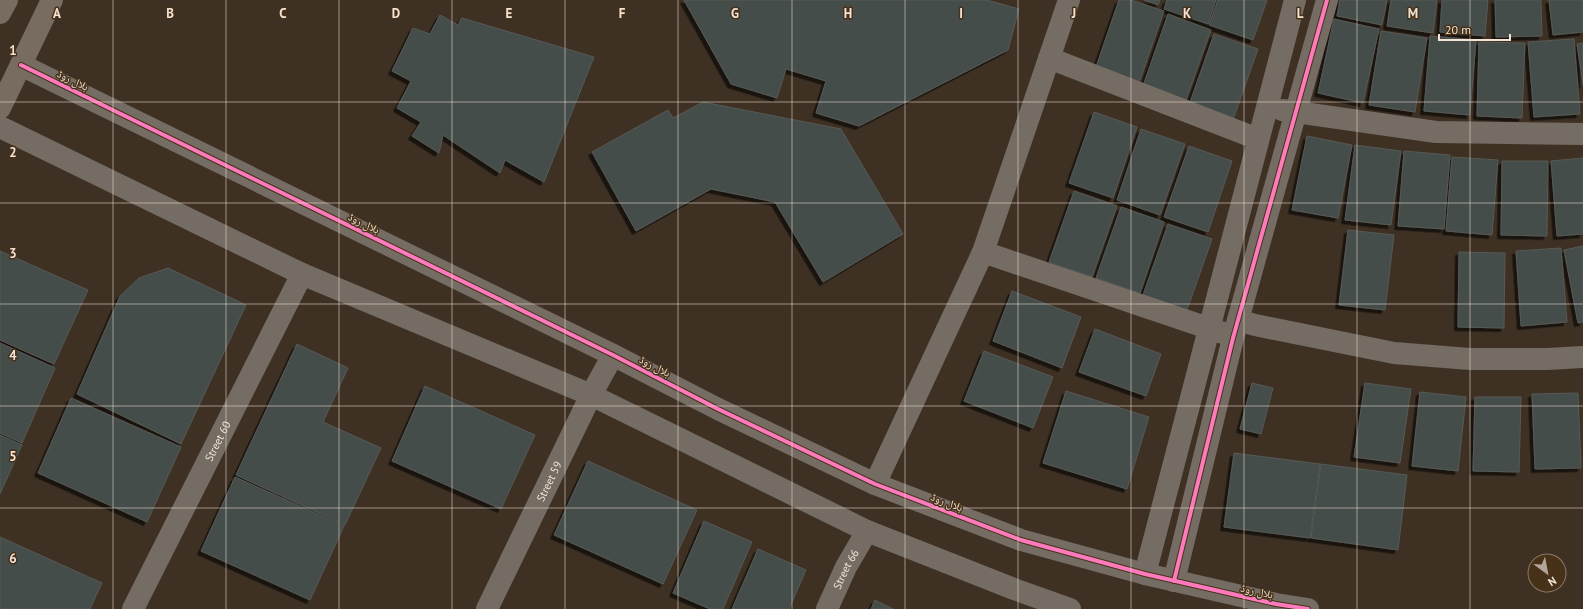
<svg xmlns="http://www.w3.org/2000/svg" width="1583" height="609" viewBox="0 0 1583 609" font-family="'PT Sans','Noto Naskh Arabic',sans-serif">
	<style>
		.building { fill: #444d4b; stroke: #575955; filter: url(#shadow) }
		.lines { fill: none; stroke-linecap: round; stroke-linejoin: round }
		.minor { stroke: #756c63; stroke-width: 22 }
		.major { stroke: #786b5f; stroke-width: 22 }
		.cycleway-casing { stroke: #483119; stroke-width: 6 }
		.cycleway { stroke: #fd7abc; stroke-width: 4 }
		.grid { fill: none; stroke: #f2e3d5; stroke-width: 1; stroke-opacity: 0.55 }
		.labels { text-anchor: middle; stroke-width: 3; stroke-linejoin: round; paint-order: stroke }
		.street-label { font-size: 11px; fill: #f2e3d5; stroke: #483119 }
		.grid-label { font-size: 13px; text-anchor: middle; font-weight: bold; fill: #f2e3d5; stroke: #483119; stroke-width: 3; stroke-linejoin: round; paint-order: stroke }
	</style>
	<defs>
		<filter id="shadow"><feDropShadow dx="-3.5" dy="3.5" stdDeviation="0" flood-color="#0009"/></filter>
	</defs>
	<rect width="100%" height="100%" fill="#3e3124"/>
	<g class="building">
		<path d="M684,0H987L1019,9L1008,50L859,126L816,113L826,81L786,69L777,98L731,84Z"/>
		<path d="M1119,0H1131L1164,11L1139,83L1096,67Z"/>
		<path d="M1144,0H1160L1158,5Z"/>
		<path d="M1167,0H1216L1208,24L1164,9Z"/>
		<path d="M1218,0H1267L1253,40L1209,25Z"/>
		<path d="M1340,0H1387L1382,25L1337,16Z"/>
		<path d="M1391,0H1437L1433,33L1387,26Z"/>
		<path d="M1442,0H1488L1485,36L1440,32Z"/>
		<path d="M1495,0H1541L1542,36L1496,37Z"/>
		<path d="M1549,0H1583V32L1553,35Z"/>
		<path d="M1168,14L1211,30L1186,100L1143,86Z"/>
		<path d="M440,15L458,25L462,18L594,57L544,182L505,160L500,173L443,135L439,153L412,136L421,122L397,108L411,81L392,71L413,28L430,34Z"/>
		<path d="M1334,19L1379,29L1363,103L1318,93Z"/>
		<path d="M1381,31L1427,38L1415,112L1369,105Z"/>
		<path d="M1214,34L1258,49L1233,120L1189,105Z"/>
		<path d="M1430,36L1476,40L1470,115L1424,111Z"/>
		<path d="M1574,39L1580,114L1534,117L1528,42Z"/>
		<path d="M1479,42L1525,43L1522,118L1477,116Z"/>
		<path d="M1583,43V85L1577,44Z"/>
		<path d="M703,102L841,129L903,234L823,282L775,202L711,189L636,231L592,152L668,110L673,118Z"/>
		<path d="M1094,112L1137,127L1113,198L1069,183Z"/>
		<path d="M1141,129L1185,144L1160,215L1117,200Z"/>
		<path d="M1307,136L1352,145L1338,218L1292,210Z"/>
		<path d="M1355,145L1401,151L1391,225L1345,220Z"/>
		<path d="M1189,146L1232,161L1208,232L1164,217Z"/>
		<path d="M1404,151L1450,155L1444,229L1398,226Z"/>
		<path d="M1452,157L1498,160L1492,235L1446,231Z"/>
		<path d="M1583,158V234L1557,236L1551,161Z"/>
		<path d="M1502,161H1548L1547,236L1501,235Z"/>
		<path d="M1074,191L1117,206L1092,277L1049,262Z"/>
		<path d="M1121,207L1164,222L1140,293L1096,278Z"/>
		<path d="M1168,224L1212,239L1187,310L1143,295Z"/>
		<path d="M1348,230L1394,235L1385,310L1339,305Z"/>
		<path d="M1583,246V322L1578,323L1564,250Z"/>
		<path d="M1561,248L1567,322L1521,326L1516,251Z"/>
		<path d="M0,251L88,290L54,364L0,340Z"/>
		<path d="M1459,252L1505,253L1504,328L1458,327Z"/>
		<path d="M168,268L246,305L181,444L77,394L120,296L139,278Z"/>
		<path d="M1012,291L1081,317L1062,368L993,341Z"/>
		<path d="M1095,329L1161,354L1146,396L1079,372Z"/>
		<path d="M0,343L55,368L22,443L0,433Z"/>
		<path d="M297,344L348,368L323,422L381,448L345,525L236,475Z"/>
		<path d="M984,351L1053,377L1033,428L964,401Z"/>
		<path d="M1252,383L1273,388L1261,434L1240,429Z"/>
		<path d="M1365,383L1411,389L1400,463L1354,457Z"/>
		<path d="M425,386L535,435L501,509L392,461Z"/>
		<path d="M1066,391L1149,417L1127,489L1043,463Z"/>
		<path d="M1420,392L1466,397L1458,471L1412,466Z"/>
		<path d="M1578,393L1581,468L1535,469L1532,394Z"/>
		<path d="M1475,397H1521L1519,472L1473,471Z"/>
		<path d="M71,398L181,447L147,522L38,473Z"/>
		<path d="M0,435L22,445L0,494Z"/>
		<path d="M1234,453L1320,464L1310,538L1224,527Z"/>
		<path d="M588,461L697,510L663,584L554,535Z"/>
		<path d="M1321,464L1407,475L1398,550L1311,538Z"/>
		<path d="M235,477L344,526L310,600L201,551Z"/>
		<path d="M704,521L752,542L723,609H710L673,593Z"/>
		<path d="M0,537L102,583L90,609H0Z"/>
		<path d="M758,549L806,570L789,609H732Z"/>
		<path d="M875,600L893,609H871Z"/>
	</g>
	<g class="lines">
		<g class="minor">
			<path d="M1049,58L1258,139"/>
			<path d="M21,65L613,355L718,409L875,484L1021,540L1145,574L1276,604L1308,609"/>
			<path d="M1282,110L1436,132L1583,134"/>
			<path d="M0,127L302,274L591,395L867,531L1014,589L1070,609"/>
			<path d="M983,252L1223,333"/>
			<path d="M1238,320L1255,325L1394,353L1470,359H1547L1583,357"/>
			<path d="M875,484L983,252L1069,0"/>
			<path d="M1145,574L1295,0"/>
			<path d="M1174,581L1233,338L1327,0"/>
			<path id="s1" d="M133,609L302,274"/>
			<path id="s2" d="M487,609L591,395L613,355"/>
			<path id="s3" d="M827,609L846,567L867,531"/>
		</g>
		<g class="major">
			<path d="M0,13L7,0"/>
			<path d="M0,108L52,0"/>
		</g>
		<defs>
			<g id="cycleway">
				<path d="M21,65L613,355L718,409L875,484L1021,540L1145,574L1276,604L1308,609"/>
				<path d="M1174,581L1233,338L1327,0"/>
			</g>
		</defs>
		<use href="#cycleway" class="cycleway-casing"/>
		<use href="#cycleway" class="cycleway"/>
	</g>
	<path class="grid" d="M113,0V609M226,0V609M339,0V609M452,0V609M565,0V609M678,0V609M792,0V609M905,0V609M1018,0V609M1131,0V609M1244,0V609M1357,0V609M1470,0V609M0,102H1583M0,203H1583M0,304H1583M0,406H1583M0,508H1583"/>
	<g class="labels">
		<g class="street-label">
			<text transform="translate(73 80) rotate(26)" y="4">ہلال روڈ</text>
			<text transform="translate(364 223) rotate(26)" y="4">ہلال روڈ</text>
			<text transform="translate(655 366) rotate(27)" y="4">ہلال روڈ</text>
			<text dy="4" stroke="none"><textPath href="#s1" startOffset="188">Street 60</textPath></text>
			<text dy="4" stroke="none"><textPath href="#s2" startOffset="142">Street 59</textPath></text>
			<text transform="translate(947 502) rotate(21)" y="4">ہلال روڈ</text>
			<text dy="4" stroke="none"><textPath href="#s3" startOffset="44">Street 66</textPath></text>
			<text transform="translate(1257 591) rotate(13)" y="4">ہلال روڈ</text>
		</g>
	</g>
	<g class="grid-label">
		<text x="57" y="18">A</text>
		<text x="170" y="18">B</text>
		<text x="283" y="18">C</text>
		<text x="396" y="18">D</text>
		<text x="509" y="18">E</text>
		<text x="622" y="18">F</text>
		<text x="735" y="18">G</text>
		<text x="848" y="18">H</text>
		<text x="961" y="18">I</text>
		<text x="1074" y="18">J</text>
		<text x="1187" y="18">K</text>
		<text x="1300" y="18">L</text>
		<text x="1413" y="18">M</text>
		<text x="13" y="55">1</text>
		<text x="13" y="157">2</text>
		<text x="13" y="258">3</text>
		<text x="13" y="360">4</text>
		<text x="13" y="461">5</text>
		<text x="13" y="563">6</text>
	</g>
	<g transform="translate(1547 573) rotate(148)"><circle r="19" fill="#483119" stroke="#8c7864"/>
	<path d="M0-3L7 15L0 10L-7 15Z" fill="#b3a597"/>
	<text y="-6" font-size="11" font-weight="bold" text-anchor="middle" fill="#f2e3d5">N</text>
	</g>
	<path d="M1439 34v6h71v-6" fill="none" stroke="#f2e3d5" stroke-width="2"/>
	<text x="1445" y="34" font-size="12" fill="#f2e3d5" stroke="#483119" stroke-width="3" paint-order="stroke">20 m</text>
</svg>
